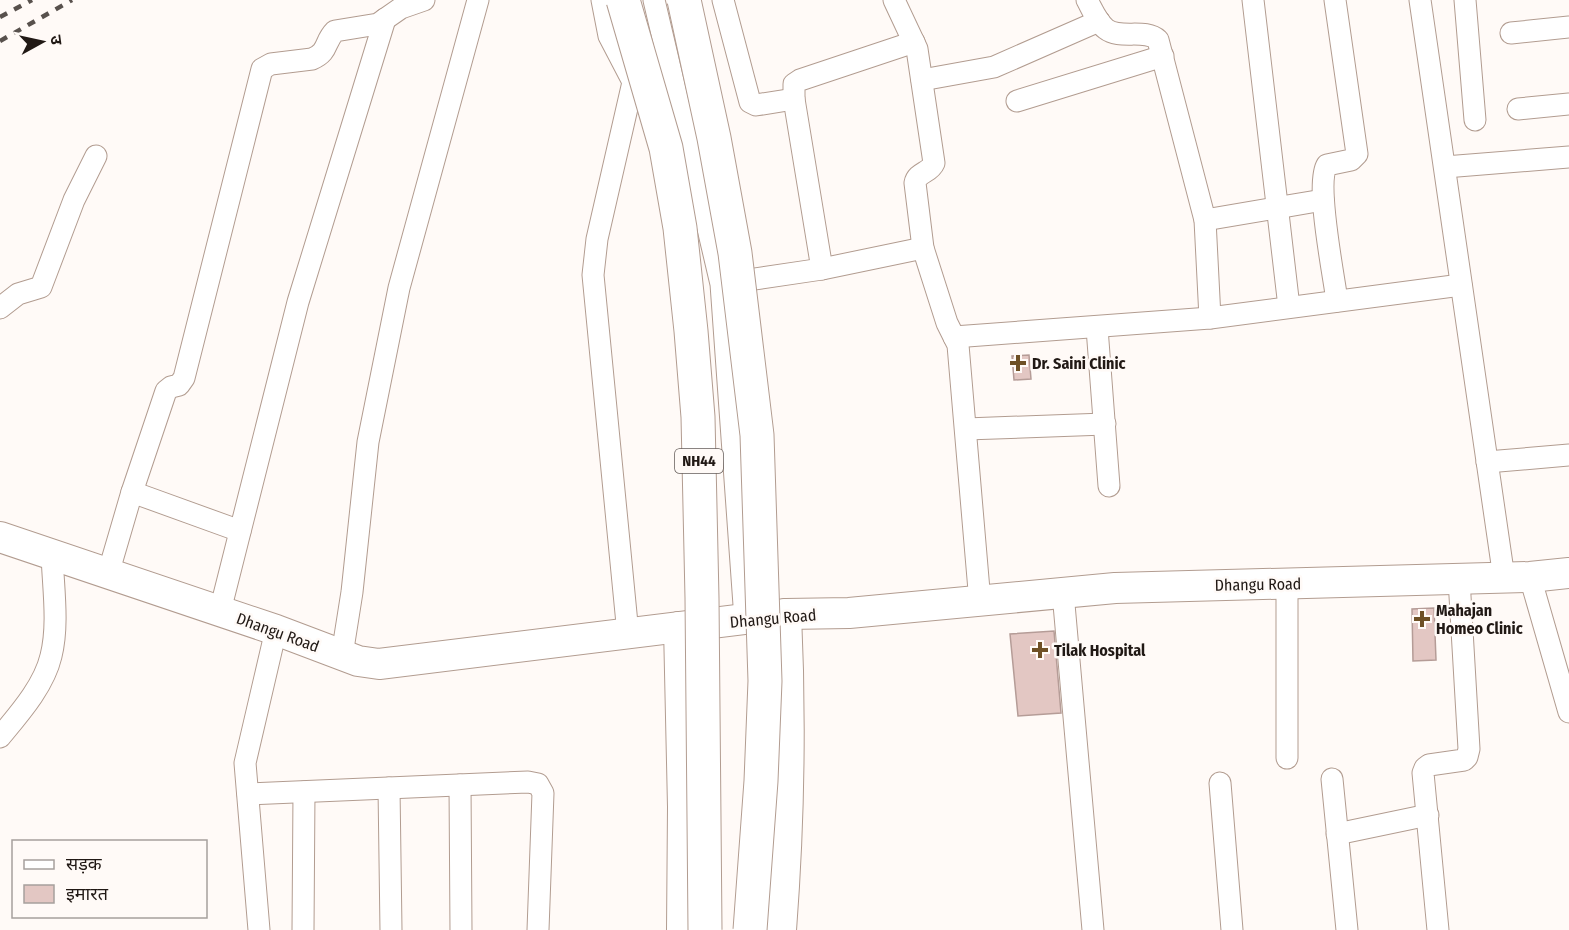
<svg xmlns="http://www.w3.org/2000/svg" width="1569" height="930" viewBox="0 0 1569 930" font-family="'Fira Sans Condensed','Noto Sans Devanagari',sans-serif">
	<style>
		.building { fill: #e3c7c3; stroke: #b59c97; stroke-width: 1.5 }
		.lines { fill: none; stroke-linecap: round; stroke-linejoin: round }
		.street-casing { stroke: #b29c90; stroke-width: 23 }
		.secondary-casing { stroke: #b29c90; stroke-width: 32 }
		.street { stroke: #fff; stroke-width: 21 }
		.secondary { stroke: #fff; stroke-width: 30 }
		.rail { stroke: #58514d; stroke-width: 4.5; stroke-dasharray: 8 8; stroke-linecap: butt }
		.highway-bridge-casing { stroke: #b29c90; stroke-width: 35; stroke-linecap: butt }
		.highway-bridge { stroke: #fff; stroke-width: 33 }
		.poi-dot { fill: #6e5025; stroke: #fffaf7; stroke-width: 2 }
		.labels { text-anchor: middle; stroke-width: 5; stroke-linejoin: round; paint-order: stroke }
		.shield { fill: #fffaf7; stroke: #645c59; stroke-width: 1.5 }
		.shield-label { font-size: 15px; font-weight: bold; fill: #211915 }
		.poi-label { font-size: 16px; font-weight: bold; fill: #211915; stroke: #fffaf7; text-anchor: start }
		.street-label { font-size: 16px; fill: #211915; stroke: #fffaf7 }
	</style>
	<rect width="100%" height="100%" fill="#fffaf7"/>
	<g class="building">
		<path d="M1029,355L1031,379L1014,380L1012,356Z"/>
		<path d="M1434,608L1436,660L1413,661L1412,609Z"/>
		<path d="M1054,631L1061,713L1018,716L1010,634Z"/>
	</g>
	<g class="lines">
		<defs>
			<g id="street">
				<path d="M602,0L609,36L633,82L597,239L593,275L628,634"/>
				<path d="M654,0L721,284L745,619"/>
				<path d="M723,0L750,102L756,105L794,99"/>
				<path d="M894,0L917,49L934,163C930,173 917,172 915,183L923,248L947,323L958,345L980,602"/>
				<path d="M1087,0C1092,9 1097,22 1106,29C1120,40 1145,28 1158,40L1205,220L1210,318"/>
				<path d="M1253,0L1289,307"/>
				<path d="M1335,0L1357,154L1351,160L1327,165C1315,184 1334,276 1337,301"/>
				<path d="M1420,0L1504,578"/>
				<path d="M1465,0L1475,120"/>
				<path d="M1511,33L1569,27"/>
				<path d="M922,80L994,67L1099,21"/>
				<path d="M1017,101L1163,56"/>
				<path d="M1518,109L1569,104"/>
				<path d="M1445,167L1569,157"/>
				<path d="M1205,220L1323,200"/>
				<path d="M822,269L794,99V84L800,80L914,42"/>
				<path d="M728,283L822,269L923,248"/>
				<path d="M0,308L18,294L41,287L74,200L96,156"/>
				<path d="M1097,328L1109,486"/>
				<path d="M954,337L1210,318L1461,285"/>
				<path d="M966,429L1105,424"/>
				<path d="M1487,462L1569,455"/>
				<path d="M132,492L240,531"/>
				<path d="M108,574L132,492L166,391L171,387L179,385L184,378L262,69L271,64L312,59C329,52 324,42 335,31L378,24L401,8L424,0"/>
				<path d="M1530,577L1569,712"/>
				<path d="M1063,593L1093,930"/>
				<path d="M220,611L298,302L385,19"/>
				<path d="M342,655L352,592L368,442L399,288L478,0"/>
				<path d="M0,737C19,714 44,686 51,656C59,624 53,587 52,554"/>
				<path d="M1287,758V583"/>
				<path d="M1332,779L1347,930"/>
				<path d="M1220,783L1232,930"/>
				<path d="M460,785L461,930"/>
				<path d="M389,788L391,930"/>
				<path d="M248,794L528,782L538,784L543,793L538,930"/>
				<path d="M1337,834L1428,815"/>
				<path d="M259,930L245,763L276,630"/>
				<path d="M303,930L304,792"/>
				<path d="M1438,930L1423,773L1425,768L1429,765L1464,760L1467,757L1469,749L1459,579"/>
			</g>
			<g id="secondary">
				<path d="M0,537L276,630L358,661L379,664L786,614L849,613L1115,588L1530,577L1569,573"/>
				<path d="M679,627L683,807L682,930"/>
				<path d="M781,930C789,825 791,720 786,614"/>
			</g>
		</defs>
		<use href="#street" class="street-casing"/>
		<use href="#secondary" class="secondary-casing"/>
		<use href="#street" class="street"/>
		<use href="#secondary" class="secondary"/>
		<g class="rail">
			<path d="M0,17L32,0"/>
			<path d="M0,41L72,0"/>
		</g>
		<defs>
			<g id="highway-bridge">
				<path d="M623,0L666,148L680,228L691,331L698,417L702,598L705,930"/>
				<path d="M684,0L714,138L735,253L757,435L765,681L761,781L750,930"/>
			</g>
		</defs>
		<use href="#highway-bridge" class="highway-bridge-casing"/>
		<use href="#highway-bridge" class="highway-bridge"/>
	</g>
	<g class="poi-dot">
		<path d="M1015 354h6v6h6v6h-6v6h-6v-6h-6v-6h6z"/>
		<path d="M1419 610h6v6h6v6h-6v6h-6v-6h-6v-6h6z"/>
		<path d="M1037 641h6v6h6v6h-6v6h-6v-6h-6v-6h6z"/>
	</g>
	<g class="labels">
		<rect class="shield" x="675" y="449" width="48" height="24" rx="4.5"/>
		<g class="shield-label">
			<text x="699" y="466">NH44</text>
		</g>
		<g class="poi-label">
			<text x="1032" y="369">Dr. Saini Clinic</text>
			<text x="1436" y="616">Mahajan<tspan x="1436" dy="18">Homeo Clinic</tspan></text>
			<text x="1054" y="656">Tilak Hospital</text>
		</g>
		<g class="street-label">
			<text transform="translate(1258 584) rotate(-1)" y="6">Dhangu Road</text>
			<text transform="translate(773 618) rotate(-5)" y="6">Dhangu Road</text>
			<text transform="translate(278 632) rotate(20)" y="6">Dhangu Road</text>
		</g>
	</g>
	<rect x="12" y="840" width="195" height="78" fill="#fffaf7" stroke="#a6a09d" stroke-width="1.5"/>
	<rect x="24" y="860" width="30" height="9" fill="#ffffff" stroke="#a6a09d" stroke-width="1.5"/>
	<text x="66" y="870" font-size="18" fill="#211915">सड़क</text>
	<rect x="24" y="885" width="30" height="18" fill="#e3c7c3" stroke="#a6a09d" stroke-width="1.5"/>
	<text x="66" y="900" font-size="18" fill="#211915">इमारत</text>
	<g transform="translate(42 42) rotate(82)" stroke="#fffaf7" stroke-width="4.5" paint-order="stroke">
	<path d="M0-4.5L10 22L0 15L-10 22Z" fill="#211915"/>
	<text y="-9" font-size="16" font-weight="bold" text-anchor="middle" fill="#211915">उ</text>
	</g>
</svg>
